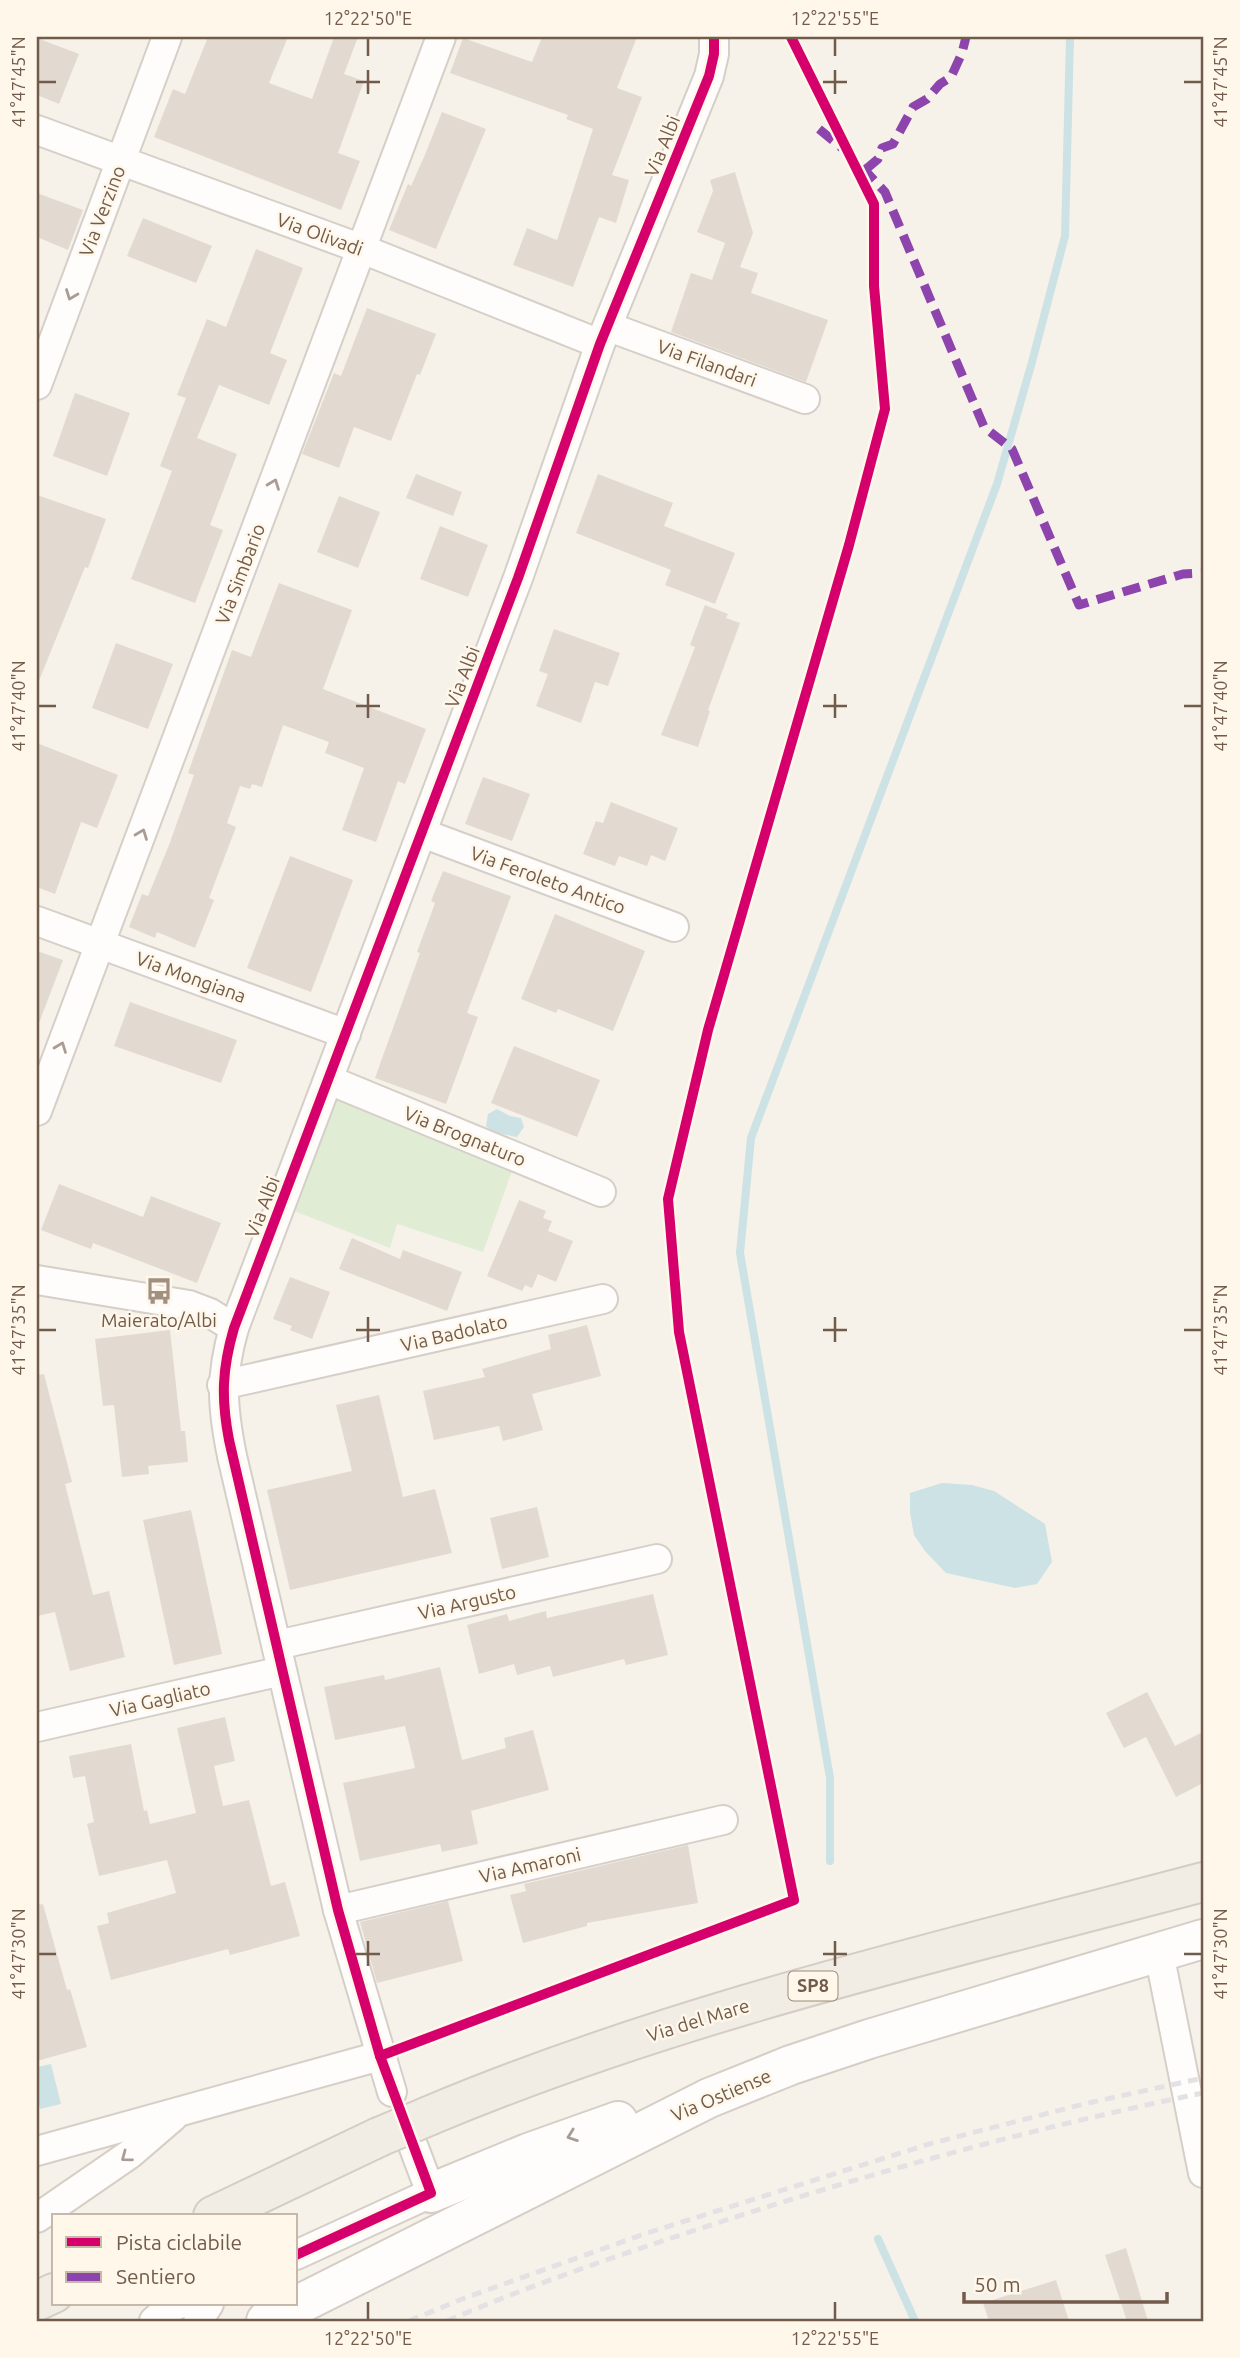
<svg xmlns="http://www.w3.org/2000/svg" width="1240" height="2358" viewBox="0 0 1240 2358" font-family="Ubuntu,sans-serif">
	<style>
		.green { fill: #e1ecd4 }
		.water { fill: #cce2e5 }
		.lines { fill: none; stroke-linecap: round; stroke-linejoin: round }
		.stream { stroke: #cce2e5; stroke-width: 8 }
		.building { fill: #e2dad1 }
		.street-casing { stroke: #d5cfc8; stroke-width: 32 }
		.secondary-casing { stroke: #d4cec6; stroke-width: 42 }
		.primary-casing { stroke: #d5cdc5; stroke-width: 42 }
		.street { stroke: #fefdfc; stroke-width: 28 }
		.secondary { stroke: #fefdfc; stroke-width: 38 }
		.primary { stroke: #f1ede5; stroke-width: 38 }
		.rail { stroke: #e4e1e4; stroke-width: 5; stroke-dasharray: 10 7; stroke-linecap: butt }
		.primary-bridge-casing { stroke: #d5cdc5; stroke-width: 42; stroke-linecap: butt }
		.primary-bridge { stroke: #f1ede5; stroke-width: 38 }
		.quiet { stroke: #8e44ad; stroke-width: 9; stroke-dasharray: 18 9; stroke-linecap: butt }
		.cycleway-casing { stroke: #fef7ea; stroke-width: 15 }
		.cycleway { stroke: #d6006c; stroke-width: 10 }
		.oneway { stroke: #aa9c92 }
		.ticks { fill: none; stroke: #725b4b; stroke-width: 2.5 }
		.labels { text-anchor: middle; stroke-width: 5; stroke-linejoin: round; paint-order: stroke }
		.shield { fill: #fef7ea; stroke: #9c8a7b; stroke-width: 2 }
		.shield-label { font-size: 18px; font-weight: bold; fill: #725b4b }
		.street-label { font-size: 19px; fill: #725b4b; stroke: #fef7ea }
		.poi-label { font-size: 19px; fill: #725b4b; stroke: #fef7ea }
		.neatline { fill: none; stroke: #725b4b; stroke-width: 2.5 }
		.ticks-label { font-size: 18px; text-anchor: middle; fill: #725b4b }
	</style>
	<rect width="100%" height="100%" fill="#f6f2e9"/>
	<path class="green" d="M335,1095L513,1168L483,1252L397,1224L390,1248L294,1211Z"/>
	<g class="water">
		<path d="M497,1109L510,1116L521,1118L524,1127L517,1137L492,1132L486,1126L488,1114Z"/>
		<path d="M942,1483L972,1485L994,1491L1045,1524L1052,1562L1037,1584L1015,1588L946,1573L925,1551L914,1535L910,1513V1493Z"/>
		<path d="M51,2064L61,2104L40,2109L37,2095V2067Z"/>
	</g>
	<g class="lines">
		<g class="stream">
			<path d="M830,1861V1778L740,1253L751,1138L997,484L1032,362L1065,236L1070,37"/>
			<path d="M878,2239L915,2321"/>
		</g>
	</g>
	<g class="building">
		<path d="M208,37H288L269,83L312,99L334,37H358L344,74L364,81L338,153L360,161L341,210L154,137L173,89L185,94Z"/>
		<path d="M542,37H637L617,88L642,97L612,175L629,180L616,223L599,217L573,287L513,265L527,228L557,240L593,129L566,119L568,115L450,73L463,38L532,62Z"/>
		<path d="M37,38L79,54L59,104L37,95Z"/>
		<path d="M442,112L486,129L436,249L389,230L408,184L411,186L424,157Z"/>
		<path d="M735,172L753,233L740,267L758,273L751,293L828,320L806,382L671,332L691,273L712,280L725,243L697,232L713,191L710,180Z"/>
		<path d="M37,193L83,210L68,250L37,237Z"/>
		<path d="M143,218L212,246L196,283L127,256Z"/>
		<path d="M256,249L303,268L270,353L287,360L269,405L219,385L197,438L237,454L210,525L223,530L195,603L131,579L172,471L160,466L186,398L177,395L207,319L226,327Z"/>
		<path d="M367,308L436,334L420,375L417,374L391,441L354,427L339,468L302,454L334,373L341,376Z"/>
		<path d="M75,393L130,413L107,476L53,456Z"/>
		<path d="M416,474L462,492L453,516L406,498Z"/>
		<path d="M598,474L673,503L664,526L735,553L715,604L665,585L671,570L576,533Z"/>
		<path d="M37,495L106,519L88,568L85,567L38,683Z"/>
		<path d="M339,496L380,512L358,568L317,552Z"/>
		<path d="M440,526L488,545L468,597L420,579Z"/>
		<path d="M279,583L352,610L323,689L426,729L405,784L398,781L376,842L342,830L364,768L325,753L329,742L283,725L262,787L252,784L250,789L240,786L227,823L236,827L209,898L214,900L195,948L157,932L155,938L129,927L142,894L148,896L169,845L194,775L188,773L232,650L251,657Z"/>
		<path d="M705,605L728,614L726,618L740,623L708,710L710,711L698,747L661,735L695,647L690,645Z"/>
		<path d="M554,629L620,653L608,686L595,682L581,723L536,706L548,674L539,671Z"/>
		<path d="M116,643L173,664L148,729L92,708Z"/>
		<path d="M37,743L118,775L97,828L81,822L55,894L37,887Z"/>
		<path d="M483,777L530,794L512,841L465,824Z"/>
		<path d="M611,802L678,828L665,861L651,855L647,866L619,856L615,866L583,854L596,821L603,823Z"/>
		<path d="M290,856L353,880L311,992L247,968Z"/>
		<path d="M443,871L511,896L467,1013L478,1017L446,1104L375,1078L420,953L417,952L435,903L431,901Z"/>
		<path d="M555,914L645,951L613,1031L558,1009L556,1013L521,999Z"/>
		<path d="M37,951L63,960L39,1023H37Z"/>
		<path d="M130,1002L237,1040L221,1083L114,1046Z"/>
		<path d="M514,1046L600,1080L577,1137L491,1103Z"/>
		<path d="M59,1184L143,1217L151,1196L221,1223L197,1283L93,1243L91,1249L41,1230Z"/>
		<path d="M519,1200L546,1211L543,1218L552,1221L548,1231L573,1241L556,1282L538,1274L532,1288L525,1285L522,1291L487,1276Z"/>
		<path d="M352,1238L400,1259L403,1250L462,1272L447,1311L339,1269Z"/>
		<path d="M290,1277L330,1292L312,1339L290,1330L292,1326L273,1319Z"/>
		<path d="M587,1325L601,1376L532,1394L543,1430L503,1441L499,1426L434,1440L423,1391L485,1377L482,1369L551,1349L548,1335Z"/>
		<path d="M170,1330L181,1431H185L188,1462L148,1466L149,1474L122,1477L114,1405L103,1406L95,1339Z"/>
		<path d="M44,1374L72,1482L65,1484L93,1595L109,1591L125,1657L70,1671L55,1612L37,1616V1375Z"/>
		<path d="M379,1395L403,1497L435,1489L452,1553L290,1590L267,1490L352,1471L336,1405Z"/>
		<path d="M537,1507L549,1557L502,1569L490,1518Z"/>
		<path d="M191,1510L222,1654L174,1665L143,1520Z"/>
		<path d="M653,1594L668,1655L626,1665L624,1659L553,1677L550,1666L517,1675L514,1664L479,1674L467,1625L507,1614L509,1621L546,1611L547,1618Z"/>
		<path d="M440,1667L462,1760L506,1748L504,1738L533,1730L549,1790L471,1811L478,1844L442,1852L440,1844L360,1861L343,1783L415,1768L405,1726L335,1740L324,1687L384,1675L385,1680Z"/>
		<path d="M1147,1692L1175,1746L1203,1732V1783L1176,1797L1146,1737L1124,1748L1106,1713Z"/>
		<path d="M225,1717L235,1761L214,1766L223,1806L249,1800L271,1886L285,1882L300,1936L230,1955L228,1949L111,1980L97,1926L109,1923L107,1913L176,1893L167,1860L99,1876L87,1824L94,1822L85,1776L73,1778L69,1756L131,1744L144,1811L147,1810L150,1824L196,1813L177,1728Z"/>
		<path d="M688,1845L698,1903L587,1923V1926L523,1943L510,1895L526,1891L524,1884Z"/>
		<path d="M448,1901L463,1961L377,1983L360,1922Z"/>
		<path d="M43,1904L67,1990L70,1989L87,2047L37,2061V1905Z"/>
		<path d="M1126,2248L1148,2321H1127L1105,2255Z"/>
		<path d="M1056,2280L1069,2321H989L983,2303Z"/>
	</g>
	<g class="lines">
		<defs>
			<g id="street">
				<path d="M37,130L362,249L600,344"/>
				<path d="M609,327L805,399"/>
				<path d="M37,385L167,37"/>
				<path d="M422,833L674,927"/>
				<path d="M37,921L346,1034"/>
				<path d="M329,1080L601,1192"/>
				<path d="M37,1111L441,37"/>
				<path d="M37,1280L189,1305L210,1313L234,1328"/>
				<path d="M222,1385L603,1299"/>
				<path d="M277,1645L657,1559"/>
				<path d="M37,1727L282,1671"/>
				<path d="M338,1910L723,1820"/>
				<path d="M1159,1953L1203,2173"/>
				<path d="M392,2092L338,1910L232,1456C222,1406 220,1377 234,1328L518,578L600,344L709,76L714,54V37"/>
				<path d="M37,2151L380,2056"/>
				<path d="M37,2218L130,2154L173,2117"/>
				<path d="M296,2255L431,2193L414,2148"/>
				<path d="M154,2321L168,2309L179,2304"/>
				<path d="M198,2321L209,2304"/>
			</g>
			<g id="secondary">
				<path d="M431,2193L528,2153L618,2121"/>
				<path d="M266,2321L709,2098L791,2065L869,2039L1203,1939"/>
			</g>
			<g id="primary">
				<path d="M431,2115C679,2011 943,1951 1203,1882"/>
				<path d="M213,2216L379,2137"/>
				<path d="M37,2301L54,2293"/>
			</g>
		</defs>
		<use href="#street" class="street-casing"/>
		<use href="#secondary" class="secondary-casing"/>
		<use href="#primary" class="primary-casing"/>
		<use href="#street" class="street"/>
		<use href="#secondary" class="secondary"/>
		<use href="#primary" class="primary"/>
		<g class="rail">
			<path d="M409,2321L462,2299L647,2233L929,2144L1084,2104L1203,2078"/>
			<path d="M447,2321C533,2284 622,2254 711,2225C873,2172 1037,2127 1203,2093"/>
		</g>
		<defs>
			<path id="primary-bridge" d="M379,2137L431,2115"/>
		</defs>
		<use href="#primary-bridge" class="primary-bridge-casing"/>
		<use href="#primary-bridge" class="primary-bridge"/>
		<g class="quiet">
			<path d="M819,129L842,148"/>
			<path d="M862,167L885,192L984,427L1012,449L1079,605L1183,574L1203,573"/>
			<path d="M865,170L878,159L882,148L893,144L913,107L927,99L940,84L951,77L962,53L966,37"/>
		</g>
		<defs>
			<g id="cycleway">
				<path d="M380,2056L794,1900L679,1332L668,1199L708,1030L849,545L885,409L874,286V204L791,37"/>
				<path d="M296,2255L431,2193L380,2056L338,1910L229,1440C221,1398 222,1369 234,1328L518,578L600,344L709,76L714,54V37"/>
			</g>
		</defs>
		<use href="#cycleway" class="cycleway-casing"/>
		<use href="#cycleway" class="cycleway"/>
	</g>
	<defs><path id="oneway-chevron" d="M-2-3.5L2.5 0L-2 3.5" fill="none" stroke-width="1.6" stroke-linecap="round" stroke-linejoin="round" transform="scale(1.75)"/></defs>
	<g class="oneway">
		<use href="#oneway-chevron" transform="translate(71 295) rotate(111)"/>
		<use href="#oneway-chevron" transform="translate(274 484) rotate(-69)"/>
		<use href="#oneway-chevron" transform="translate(142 834) rotate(-69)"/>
		<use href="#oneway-chevron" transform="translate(61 1047) rotate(-69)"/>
		<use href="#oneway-chevron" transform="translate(572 2136) rotate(160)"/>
		<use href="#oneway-chevron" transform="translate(126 2157) rotate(143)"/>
	</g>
	<path class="ticks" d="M368,38V56M835,38V56M368,70V94M835,70V94M38,82H56M356,82H380M823,82H847M1184,82H1202M368,694V718M835,694V718M38,706H56M356,706H380M823,706H847M1184,706H1202M368,1317V1342M835,1317V1342M38,1330H56M356,1330H380M823,1330H847M1184,1330H1202M368,1941V1966M835,1941V1966M38,1954H56M356,1954H380M823,1954H847M1184,1954H1202M368,2302V2320M835,2302V2320"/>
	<defs>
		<symbol id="bus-bare" viewBox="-9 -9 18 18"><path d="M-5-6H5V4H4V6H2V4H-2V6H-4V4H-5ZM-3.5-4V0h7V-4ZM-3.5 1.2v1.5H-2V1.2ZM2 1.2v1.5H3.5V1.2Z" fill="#a09082" stroke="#fef7ea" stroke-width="2.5" paint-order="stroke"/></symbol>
	</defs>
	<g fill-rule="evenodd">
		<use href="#bus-bare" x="140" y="1272" width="38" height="38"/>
	</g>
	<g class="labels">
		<rect class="shield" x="788.5" y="1971.5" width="49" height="29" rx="5"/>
		<g class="shield-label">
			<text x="813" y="1992">SP8</text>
		</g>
		<g class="street-label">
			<text transform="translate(662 146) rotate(-68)" y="7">Via Albi</text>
			<text transform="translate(102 211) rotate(-69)" y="7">Via Verzino</text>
			<text transform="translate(320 234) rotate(20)" y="7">Via Olivadi</text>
			<text transform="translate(707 363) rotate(20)" y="7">Via Filandari</text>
			<text transform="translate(240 574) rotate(-69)" y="7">Via Simbario</text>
			<text transform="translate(462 677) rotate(-69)" y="7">Via Albi</text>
			<text transform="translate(548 880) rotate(20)" y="7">Via Feroleto Antico</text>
			<text transform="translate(191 977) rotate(20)" y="7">Via Mongiana</text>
			<text transform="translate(465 1136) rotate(22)" y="7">Via Brognaturo</text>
			<text transform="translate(262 1207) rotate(-69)" y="7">Via Albi</text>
			<text transform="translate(454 1333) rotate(-13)" y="7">Via Badolato</text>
			<text transform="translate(467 1602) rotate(-13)" y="7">Via Argusto</text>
			<text transform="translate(160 1699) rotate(-13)" y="7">Via Gagliato</text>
			<text transform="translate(530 1865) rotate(-13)" y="7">Via Amaroni</text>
			<text transform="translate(698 2020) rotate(-17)" y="7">Via del Mare</text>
			<text transform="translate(721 2095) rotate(-23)" y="7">Via Ostiense</text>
		</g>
		<g class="poi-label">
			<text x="159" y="1327">Maierato/Albi</text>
		</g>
	</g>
	<rect width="1240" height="2358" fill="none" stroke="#fef7ea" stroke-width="77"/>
	<rect x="52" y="2214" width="245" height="91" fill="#fef7ea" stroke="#c6b9aa" stroke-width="2"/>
	<rect x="66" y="2237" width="35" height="10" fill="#d6006c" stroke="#c6b9aa" stroke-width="2"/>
	<text x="116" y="2250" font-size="21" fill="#725b4b">Pista ciclabile</text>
	<rect x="66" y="2272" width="35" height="10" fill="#8e44ad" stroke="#c6b9aa" stroke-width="2"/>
	<text x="116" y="2284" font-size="21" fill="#725b4b">Sentiero</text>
	<path d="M964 2292v10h203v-10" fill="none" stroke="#725b4b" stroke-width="3.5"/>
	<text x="974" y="2292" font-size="21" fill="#725b4b" stroke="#fef7ea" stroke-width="5" paint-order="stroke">50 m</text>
	<rect x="38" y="38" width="1164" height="2282" class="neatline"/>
	<g class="ticks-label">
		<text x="368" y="25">12°22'50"E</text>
		<text x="835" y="25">12°22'55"E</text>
		<text transform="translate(19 82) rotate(-90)" y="6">41°47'45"N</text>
		<text transform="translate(1221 82) rotate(-90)" y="6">41°47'45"N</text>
		<text transform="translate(19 706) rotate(-90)" y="6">41°47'40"N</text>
		<text transform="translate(1221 706) rotate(-90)" y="6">41°47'40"N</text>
		<text transform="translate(19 1330) rotate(-90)" y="6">41°47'35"N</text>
		<text transform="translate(1221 1330) rotate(-90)" y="6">41°47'35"N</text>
		<text transform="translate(19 1954) rotate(-90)" y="6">41°47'30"N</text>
		<text transform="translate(1221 1954) rotate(-90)" y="6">41°47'30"N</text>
		<text x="368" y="2345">12°22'50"E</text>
		<text x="835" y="2345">12°22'55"E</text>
	</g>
</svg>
